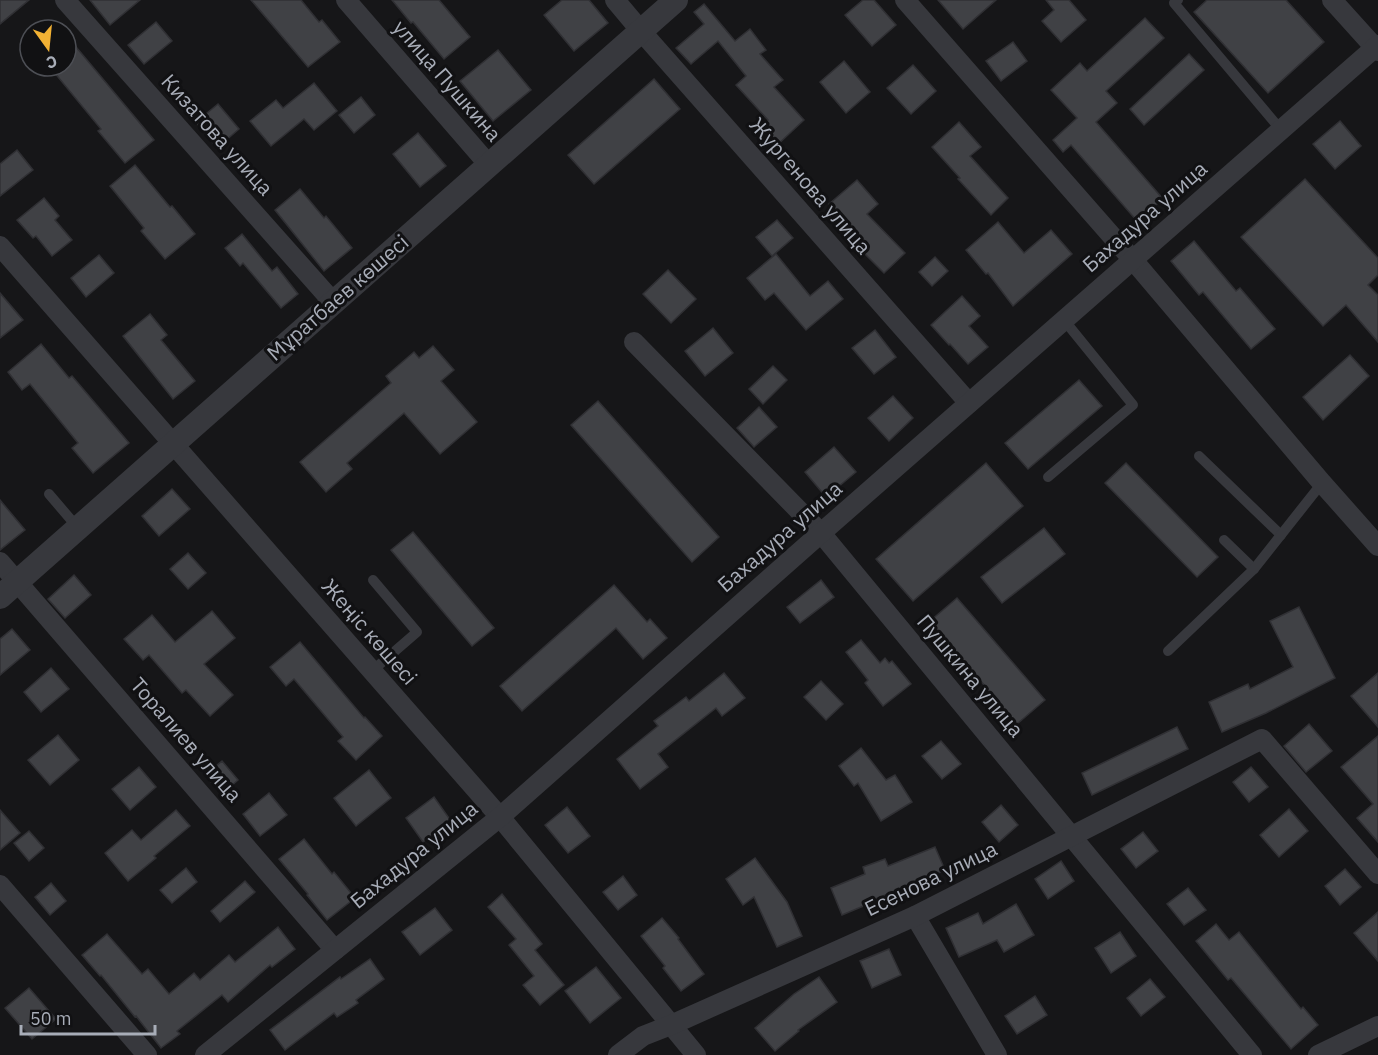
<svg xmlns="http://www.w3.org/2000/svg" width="1378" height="1055" viewBox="0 0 1378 1055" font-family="'IBM Plex Sans',sans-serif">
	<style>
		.building { fill: #404145; stroke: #303034; stroke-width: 1.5 }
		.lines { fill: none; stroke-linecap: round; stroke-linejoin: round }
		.service { stroke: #37383d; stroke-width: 10 }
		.minor { stroke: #37383d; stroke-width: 20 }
		.tertiary { stroke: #37383d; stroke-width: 24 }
		.labels { text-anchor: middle; stroke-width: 6; stroke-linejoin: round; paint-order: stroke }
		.street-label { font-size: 21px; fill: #a8adb8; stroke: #111113 }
	</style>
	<rect width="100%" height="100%" fill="#161618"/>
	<g class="building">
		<path d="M0,0H29L0,24Z"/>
		<path d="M90,0H140L110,25Z"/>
		<path d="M251,0H301L319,22L322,20L340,42L308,67Z"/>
		<path d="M392,0H439L470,37L444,59L413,22L411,23Z"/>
		<path d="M562,0H589L608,23L574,51L544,15Z"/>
		<path d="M863,0H874L896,25L872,46L845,15Z"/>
		<path d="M938,0H996L963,29Z"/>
		<path d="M1046,0H1069L1086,20L1061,42L1042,21L1054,10Z"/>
		<path d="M1207,0H1286L1324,42L1268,93L1194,12Z"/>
		<path d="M704,4L735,41L750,29L766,50L760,54L783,80L774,87L804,120L775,147L759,129L768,120L736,85L746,76L718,41L691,64L676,48L704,24L694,12Z"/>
		<path d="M1145,18L1164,38L1106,91L1117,103L1096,122L1163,199L1137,221L1071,145L1063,152L1053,140L1077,118L1051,90L1080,63L1087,71Z"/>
		<path d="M156,22L172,41L144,64L128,45Z"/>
		<path d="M66,35L154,140L125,163L98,131L101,129L49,66H66Z"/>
		<path d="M1013,42L1027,61L1001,81L986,61Z"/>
		<path d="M498,50L531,90L493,121L460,81Z"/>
		<path d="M1189,54L1204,70L1144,125L1130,109Z"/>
		<path d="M844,61L870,92L846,113L820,82Z"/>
		<path d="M913,65L936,91L911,114L887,88Z"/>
		<path d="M654,79L680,109L594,184L568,155Z"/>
		<path d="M314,83L337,111L314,130L304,119L271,146L250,121L276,100L283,108Z"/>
		<path d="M361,97L375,115L354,133L339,115Z"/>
		<path d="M218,104L239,129L217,148L196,122Z"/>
		<path d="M1340,121L1361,146L1335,169L1313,144Z"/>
		<path d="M959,122L981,147L970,156L1008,198L991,215L958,179L960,178L932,147Z"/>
		<path d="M418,133L446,166L420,187L393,154Z"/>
		<path d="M17,150L33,170L0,196V164Z"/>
		<path d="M135,165L170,207L172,206L195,234L165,259L141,231L144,228L110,186Z"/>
		<path d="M1305,179L1378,258V275L1368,285L1378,295V342L1346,305L1323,326L1241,237Z"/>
		<path d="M857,180L878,204L867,214L905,253L884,273L863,252L867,248L829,204Z"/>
		<path d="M300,189L324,218L326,216L352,248L324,271L275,210Z"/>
		<path d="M44,198L59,216L55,220L72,240L52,256L36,236L33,238L17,220Z"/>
		<path d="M777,220L793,238L772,256L756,237Z"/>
		<path d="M998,222L1024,253L1051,230L1072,254L1013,306L988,273L986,274L966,250Z"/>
		<path d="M242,234L272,271L277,267L298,294L281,308L243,263L240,266L225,248Z"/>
		<path d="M1194,241L1236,291L1240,288L1275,329L1251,349L1203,292L1199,295L1171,261Z"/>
		<path d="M776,254L810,296L828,281L843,299L806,330L774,293L765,300L747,278Z"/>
		<path d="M99,255L114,273L86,297L71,278Z"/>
		<path d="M935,257L948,271L932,286L919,272Z"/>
		<path d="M668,270L696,299L671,323L643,294Z"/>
		<path d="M0,293L23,320L0,338Z"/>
		<path d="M962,296L980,316L969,326L988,347L968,364L950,344L949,345L931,325Z"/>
		<path d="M150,314L167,335L161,340L195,381L173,399L123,336Z"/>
		<path d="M713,328L733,353L705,376L685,351Z"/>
		<path d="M875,330L896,357L874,374L852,348Z"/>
		<path d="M41,344L69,378L72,376L129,443L93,473L72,448L78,443L30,384L22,390L8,372Z"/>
		<path d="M433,346L454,370L441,381L477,422L440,454L404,413L347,463L352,469L326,492L300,462L391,383L386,376L414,352L419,358Z"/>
		<path d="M1350,355L1369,376L1323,420L1303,397Z"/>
		<path d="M773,366L787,380L763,404L749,389Z"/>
		<path d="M1079,380L1102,406L1028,469L1005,443Z"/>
		<path d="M893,396L913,418L889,441L868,418Z"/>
		<path d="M598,401L719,537L692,562L571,425Z"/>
		<path d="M759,407L777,427L754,447L737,428Z"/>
		<path d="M834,447L856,472L826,497L805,472Z"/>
		<path d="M986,463L1023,506L913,601L876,559Z"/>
		<path d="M1126,463L1218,557L1197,577L1105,483Z"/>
		<path d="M172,489L190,509L159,536L142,516Z"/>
		<path d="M0,500L25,530L0,550Z"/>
		<path d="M1044,528L1065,554L1002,603L981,577Z"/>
		<path d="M413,532L494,628L472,646L391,550Z"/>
		<path d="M188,553L206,573L188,589L170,569Z"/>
		<path d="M74,575L91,595L65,618L48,599Z"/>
		<path d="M821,580L834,597L800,623L787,607Z"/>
		<path d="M614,585L647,622L650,619L667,638L643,659L616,628L522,711L500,686Z"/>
		<path d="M957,598L1045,700L1017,724L930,621Z"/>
		<path d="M1299,607L1335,678L1266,713L1222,732L1209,702L1248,684L1250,689L1293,667L1270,621Z"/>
		<path d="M212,611L235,638L204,664L233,695L210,716L186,690L182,693L149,655L143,660L124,639L152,615L175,642Z"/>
		<path d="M12,629L30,650L0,675V639Z"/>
		<path d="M861,640L880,663L885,658L889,663L892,661L911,684L883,706L865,683L868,680L846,652Z"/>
		<path d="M300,642L364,718L365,717L382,736L356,760L338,741L343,737L294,679L286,686L270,667Z"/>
		<path d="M51,668L69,689L41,712L24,692Z"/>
		<path d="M724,673L745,698L722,716L716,708L658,754L668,767L640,789L617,759L658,726L654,721L686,697L689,701Z"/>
		<path d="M1378,673V727L1351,696Z"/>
		<path d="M821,681L843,704L826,720L804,697Z"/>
		<path d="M1309,724L1332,751L1306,772L1284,746Z"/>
		<path d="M1177,727L1188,749L1092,795L1082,773Z"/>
		<path d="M58,735L79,760L50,785L28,760Z"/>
		<path d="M1378,736V842L1357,818L1373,804L1341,767Z"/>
		<path d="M941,741L961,764L942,779L922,756Z"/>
		<path d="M861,748L886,780L895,775L912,802L881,821L858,783L854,786L839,766Z"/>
		<path d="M222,761L238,780L222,794L205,775Z"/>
		<path d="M139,767L156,787L130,810L112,789Z"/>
		<path d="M1251,767L1268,787L1249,802L1233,782Z"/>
		<path d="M369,770L391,798L356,826L334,798Z"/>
		<path d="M269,793L287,815L260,836L243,814Z"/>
		<path d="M434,797L451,821L423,842L406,818Z"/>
		<path d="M1001,805L1018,825L999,842L982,822Z"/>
		<path d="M567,807L590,836L568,853L545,825Z"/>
		<path d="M1289,809L1308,831L1279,857L1260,835Z"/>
		<path d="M0,810L20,833L0,850Z"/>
		<path d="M176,810L190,826L154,856L156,858L128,881L105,853L132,830L141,840Z"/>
		<path d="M29,831L44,848L29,861L14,843Z"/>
		<path d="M1143,832L1158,851L1136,868L1121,849Z"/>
		<path d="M304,839L332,874L334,872L355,898L327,920L307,895L308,894L279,859Z"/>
		<path d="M935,847L945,870L866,903V905L842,915L831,888L865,874L863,867L885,859L888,866Z"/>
		<path d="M755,858L787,902L802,936L777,947L754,897L743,905L726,879Z"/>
		<path d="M1061,861L1074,881L1048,899L1035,879Z"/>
		<path d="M186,868L197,882L172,903L160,890Z"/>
		<path d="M1345,869L1361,887L1340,905L1325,886Z"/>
		<path d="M623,876L637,895L618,910L603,892Z"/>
		<path d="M245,881L255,892L220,922L211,911Z"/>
		<path d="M51,883L66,901L50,915L35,897Z"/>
		<path d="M1188,888L1206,910L1184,925L1167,904Z"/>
		<path d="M502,894L542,944L535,950L564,985L540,1005L523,985L534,976L509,945L516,939L488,907Z"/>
		<path d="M1016,904L1034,935L1004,952L997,940L959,957L946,928L978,913L983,924Z"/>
		<path d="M435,908L452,930L420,955L402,932Z"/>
		<path d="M1378,912V961L1354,933Z"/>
		<path d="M662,918L679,938L678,939L704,974L681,991L663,968L665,966L641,936Z"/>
		<path d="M1216,924L1229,940L1239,932L1301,1009L1303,1007L1318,1025L1291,1049L1231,978L1228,980L1196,941Z"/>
		<path d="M278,927L295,949L272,967L270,965L228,1002L222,995L177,1031L180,1034L161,1048L136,1016L135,1017L101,975L100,976L82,955L107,934L142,974L148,969L169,994L194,973L200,980L229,955L235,962Z"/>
		<path d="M1120,932L1136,956L1111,973L1095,948Z"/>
		<path d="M889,949L901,975L872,988L860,961Z"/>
		<path d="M370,959L384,979L356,1000L358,1003L337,1017L334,1013L285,1050L270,1030L340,977L341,979Z"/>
		<path d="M596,967L621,998L590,1023L565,991Z"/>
		<path d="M819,977L837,1002L798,1030L799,1031L775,1051L755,1028L794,994Z"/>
		<path d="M1150,979L1165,997L1141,1016L1127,998Z"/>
		<path d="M29,988L56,1019L32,1039L5,1008Z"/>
		<path d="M1035,996L1047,1015L1017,1034L1005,1016Z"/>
	</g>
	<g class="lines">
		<g class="service">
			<path d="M1178,0L1174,3L1281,130"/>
			<path d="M1199,456L1281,535"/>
			<path d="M1048,477L1133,405L1064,320"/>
			<path d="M49,494L78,528"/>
			<path d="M1224,540L1254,569"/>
			<path d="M1168,651L1254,569L1322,483"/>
			<path d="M372,671L417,632L373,580"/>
		</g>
		<g class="minor">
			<path d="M65,0L333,302"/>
			<path d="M346,0L489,165"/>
			<path d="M615,0L641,31L969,403"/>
			<path d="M905,0L1133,260L1322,483L1378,546"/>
			<path d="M1332,0L1378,51"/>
			<path d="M0,246L500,817L696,1055"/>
			<path d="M634,342L821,533L1252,1055"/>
			<path d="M0,562L335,950"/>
			<path d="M0,885L147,1055"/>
			<path d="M915,916L997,1055"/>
			<path d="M205,1055L500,817L821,533L1378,45"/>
			<path d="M618,1055L643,1036L671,1025L915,916L1262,739L1378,874"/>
			<path d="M1318,1055L1378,1026"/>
		</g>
		<path class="tertiary" d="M0,597L676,0"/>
	</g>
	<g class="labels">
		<g class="street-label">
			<text transform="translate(447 81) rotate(49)" y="7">улица Пушкина</text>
			<text transform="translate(217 135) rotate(48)" y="7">Кизатова улица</text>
			<text transform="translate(810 186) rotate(49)" y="7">Жургенова улица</text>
			<text transform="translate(1145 217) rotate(-41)" y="7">Бахадура улица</text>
			<text transform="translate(338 298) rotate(-41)" y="7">Мұратбаев көшесі</text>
			<text transform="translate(780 537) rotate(-41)" y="7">Бахадура улица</text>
			<text transform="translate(369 632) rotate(49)" y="7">Жеңіс көшесі</text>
			<text transform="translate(970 676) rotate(50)" y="7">Пушкина улица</text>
			<text transform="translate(186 740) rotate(49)" y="7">Торалиев улица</text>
			<text transform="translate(414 855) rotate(-39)" y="7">Бахадура улица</text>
			<text transform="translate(931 879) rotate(-26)" y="7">Есенова улица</text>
		</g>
	</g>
	<g transform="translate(48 48) rotate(165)"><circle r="28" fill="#111113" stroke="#4d4f55" stroke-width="1.5"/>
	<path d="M0-4.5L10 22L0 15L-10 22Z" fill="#f2b134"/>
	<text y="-9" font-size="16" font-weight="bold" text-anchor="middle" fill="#a8adb8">С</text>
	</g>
	<path d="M21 1025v9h134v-9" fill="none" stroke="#a8adb8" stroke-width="3"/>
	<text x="30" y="1025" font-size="18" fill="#a8adb8" stroke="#111113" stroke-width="4.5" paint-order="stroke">50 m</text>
</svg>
